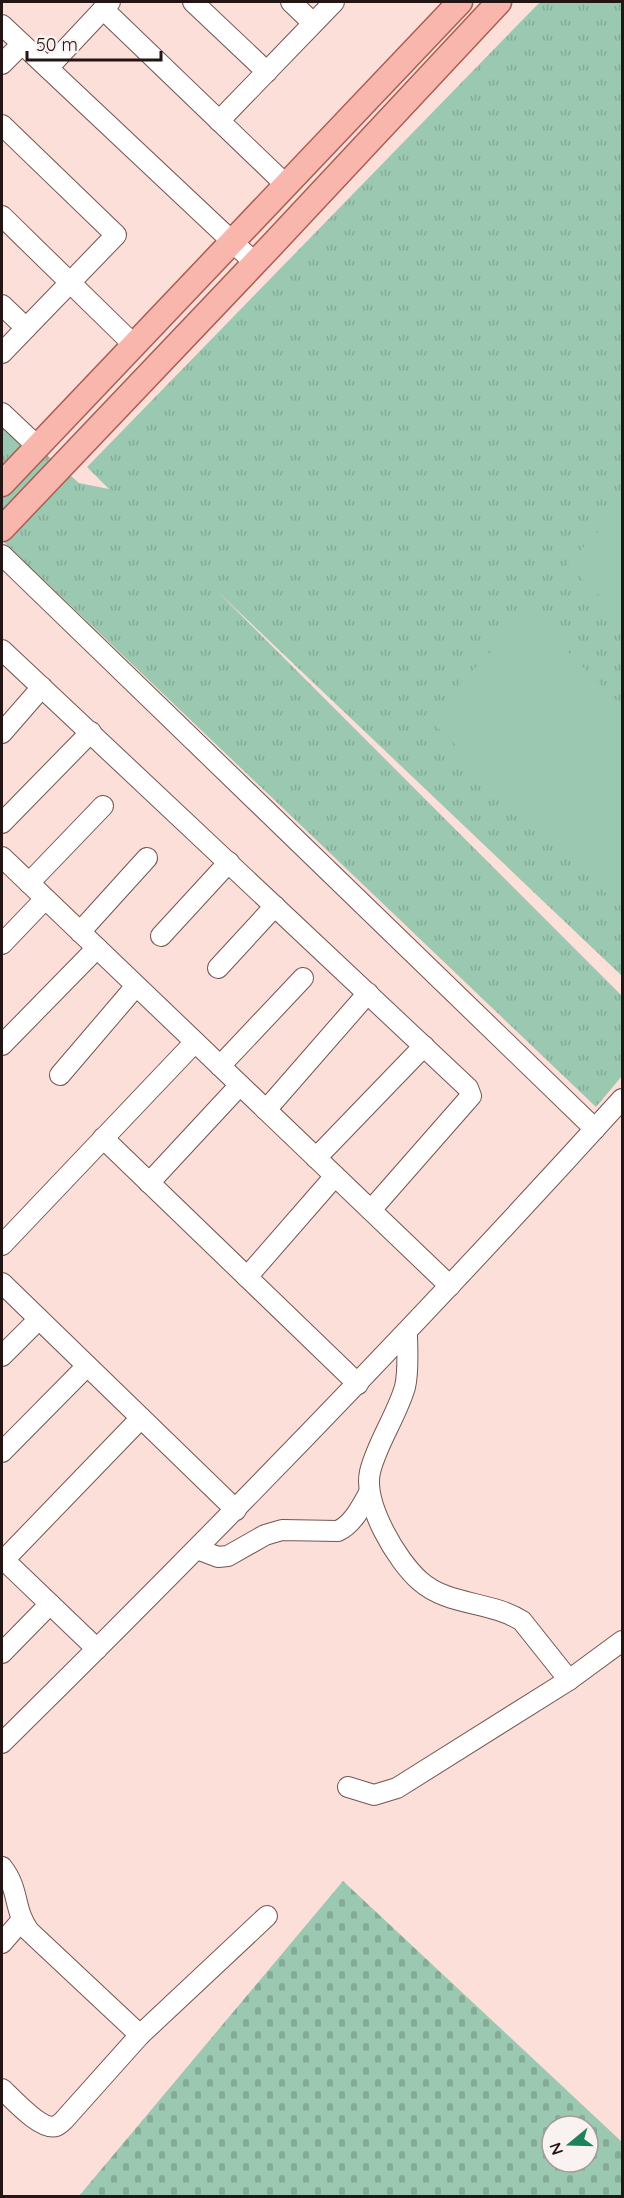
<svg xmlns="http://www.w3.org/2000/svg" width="624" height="2198" viewBox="0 0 624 2198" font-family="Quicksand,sans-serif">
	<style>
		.grass { fill: url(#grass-tufts) }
		.cemetery { fill: url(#cemetery-stones); fill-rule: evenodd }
		.pitch { fill: #9ac8b0 }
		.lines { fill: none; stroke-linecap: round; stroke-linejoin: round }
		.minor-casing { stroke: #745550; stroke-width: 22 }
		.major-casing { stroke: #aa5e53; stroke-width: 27 }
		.minor { stroke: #fff; stroke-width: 20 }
		.major { stroke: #f8b6ad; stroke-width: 24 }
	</style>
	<defs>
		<pattern id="grass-tufts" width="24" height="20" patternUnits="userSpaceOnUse" patternTransform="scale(1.5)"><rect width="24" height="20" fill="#9ac8b0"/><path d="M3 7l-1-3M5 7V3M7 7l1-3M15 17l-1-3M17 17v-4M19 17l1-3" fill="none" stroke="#84ab96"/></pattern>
		<pattern id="cemetery-stones" width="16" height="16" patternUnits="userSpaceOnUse" patternTransform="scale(1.5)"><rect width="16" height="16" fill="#9ac8b0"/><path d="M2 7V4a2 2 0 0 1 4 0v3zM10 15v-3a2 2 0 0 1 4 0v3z" fill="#84ab96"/></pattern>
	</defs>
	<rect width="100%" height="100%" fill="#fddfda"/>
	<path class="grass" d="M540,2H622V976L218,592L622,996V1076L596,1107L2,540V416L79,483L109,489L87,467Z"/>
	<path class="cemetery" d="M343,1881L622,2142V2196H79ZM552,2126H588V2162H552Z"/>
	<g class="pitch">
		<path d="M622,507V618L567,564Z"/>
		<path d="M529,613L622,706V902L619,906L427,717Z"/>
	</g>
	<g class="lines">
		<defs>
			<g id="minor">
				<path d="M193,2L267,72"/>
				<path d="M291,2L313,23"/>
				<path d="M103,9L286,185"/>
				<path d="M2,25L255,263"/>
				<path d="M2,64L22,44"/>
				<path d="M48,68L110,2"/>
				<path d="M219,121L334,2"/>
				<path d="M2,125L116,235L2,353"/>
				<path d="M2,216L134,345"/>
				<path d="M2,305L26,328"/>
				<path d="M2,413L38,447"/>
				<path d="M2,555L595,1129"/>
				<path d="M2,650L468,1088L471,1096L371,1210"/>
				<path d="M2,733L42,687"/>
				<path d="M2,823L91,732"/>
				<path d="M2,857L450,1286"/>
				<path d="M29,883L103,806"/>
				<path d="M80,932L147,858"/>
				<path d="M161,936L229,862"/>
				<path d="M2,944L45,899"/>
				<path d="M218,968L275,906"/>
				<path d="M2,1045L97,948"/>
				<path d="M220,1066L303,978"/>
				<path d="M60,1075L136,986"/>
				<path d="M266,1110L368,993"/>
				<path d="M103,1138L358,1384"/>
				<path d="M316,1158L424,1046"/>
				<path d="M149,1183L240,1085"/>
				<path d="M2,1245L195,1042"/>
				<path d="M247,1277L335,1176"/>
				<path d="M2,1283L236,1510"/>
				<path d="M407,1332C407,1350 409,1370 405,1387C397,1415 376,1445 370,1472C363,1504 397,1561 420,1581C448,1606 491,1601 522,1621L569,1680"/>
				<path d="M2,1356L39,1319"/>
				<path d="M2,1452L87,1366"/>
				<path d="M197,1549L218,1557L228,1556L265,1535L282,1530L338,1531C353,1524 361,1507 369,1493"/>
				<path d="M2,1558L97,1649"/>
				<path d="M2,1562L141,1418"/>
				<path d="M2,1653L50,1604"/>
				<path d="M2,1743C214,1534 422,1320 622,1099"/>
				<path d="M348,1787L374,1795L397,1788L569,1680L622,1641"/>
				<path d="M2,1867C20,1890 13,1909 29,1931L140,2035"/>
				<path d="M2,1943L21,1921"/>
				<path d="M2,2089C12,2098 41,2131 56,2126C59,2125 62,2122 64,2120L140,2035L267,1916"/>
			</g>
			<g id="major">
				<path d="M2,484L460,2"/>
				<path d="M2,529L271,246L499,2"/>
			</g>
		</defs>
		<use href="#minor" class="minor-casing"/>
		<use href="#major" class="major-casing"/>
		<use href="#minor" class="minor"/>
		<use href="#major" class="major"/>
	</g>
	<rect width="624" height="2198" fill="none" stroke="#221513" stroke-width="6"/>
	<g transform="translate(570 2144) rotate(251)"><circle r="28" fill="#faf2f1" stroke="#a49a98" stroke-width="1.5"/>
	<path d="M0-4.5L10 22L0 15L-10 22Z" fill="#1e825c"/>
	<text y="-9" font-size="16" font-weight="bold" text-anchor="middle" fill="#221513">N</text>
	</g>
	<path d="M27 51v9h134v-9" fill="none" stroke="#221513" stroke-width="3"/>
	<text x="36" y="51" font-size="18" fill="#221513" stroke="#faf2f1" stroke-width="4.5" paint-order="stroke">50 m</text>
</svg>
